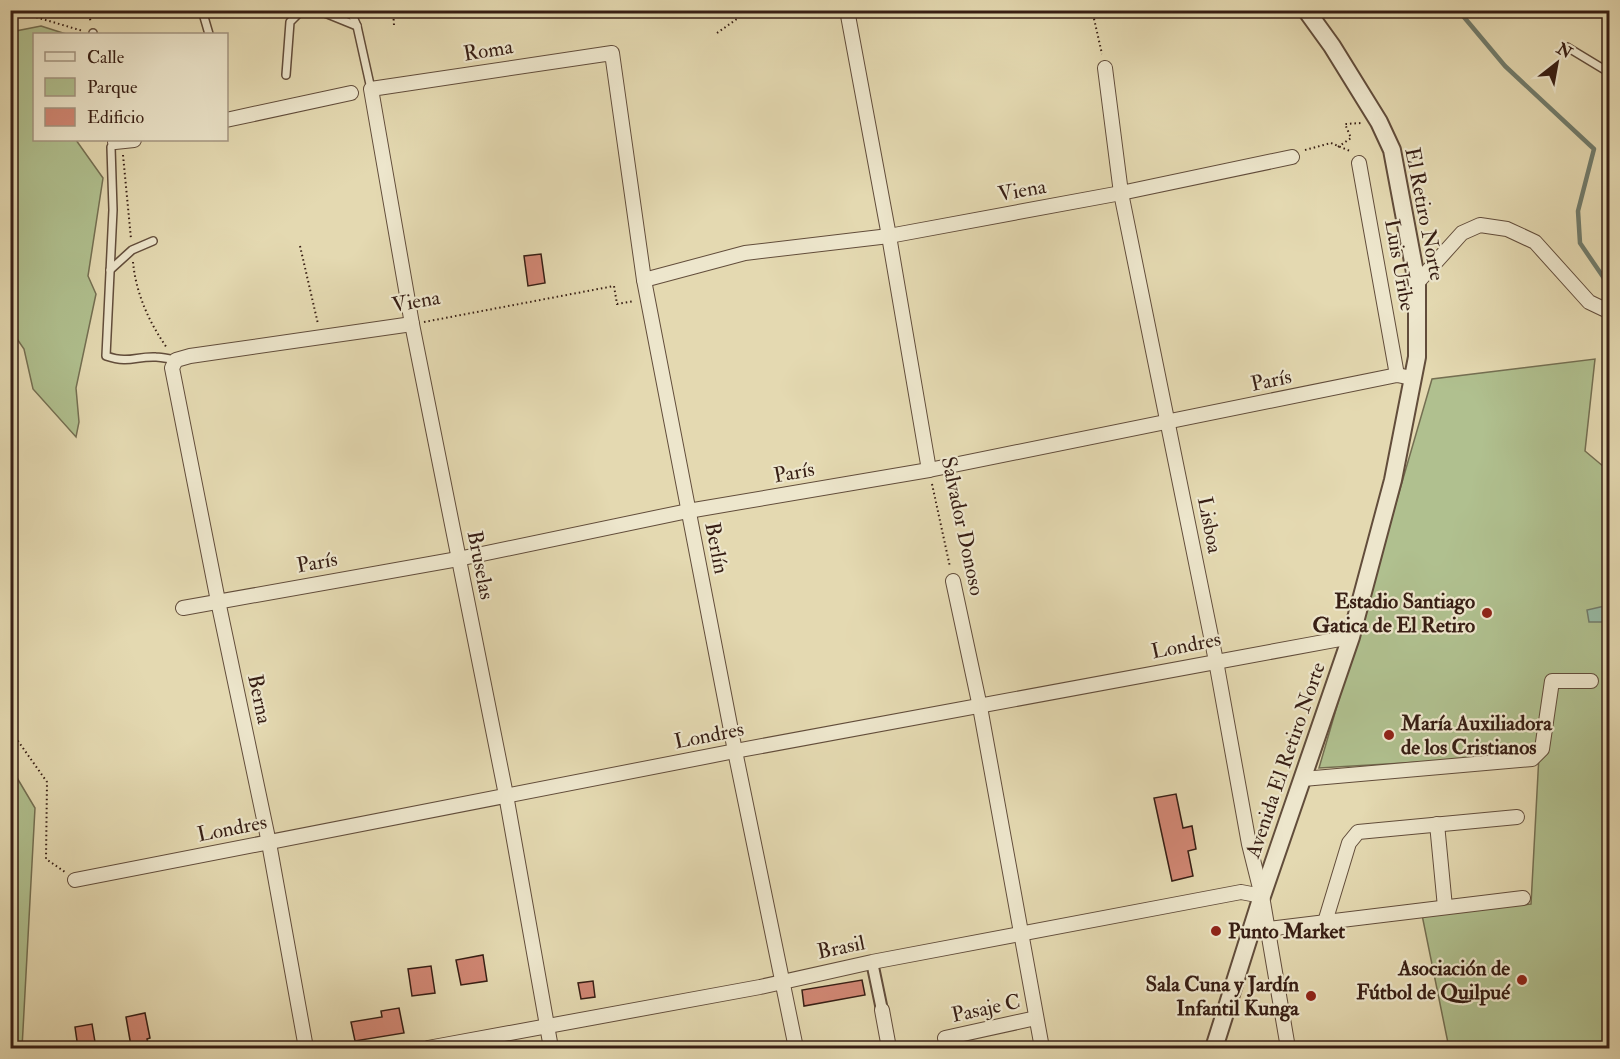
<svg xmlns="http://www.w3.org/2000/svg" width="1620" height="1059" viewBox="0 0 1620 1059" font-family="'IM FELL Double Pica',serif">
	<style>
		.green { fill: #b0c08f; stroke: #746f52; stroke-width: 1.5 }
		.water { fill: #97bba6; stroke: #717c6c; stroke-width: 1.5 }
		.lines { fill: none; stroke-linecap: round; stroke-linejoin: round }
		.stream { stroke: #717c6c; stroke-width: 4.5 }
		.building { fill: #d18774; stroke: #371e14; stroke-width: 1.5 }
		.service-casing { stroke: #624d3b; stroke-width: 10 }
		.pedestrian-casing { stroke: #624d3b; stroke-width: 14 }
		.minor-casing { stroke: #624d3b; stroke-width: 16 }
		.tertiary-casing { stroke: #624d3b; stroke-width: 20 }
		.path { stroke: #371e14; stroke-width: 2; stroke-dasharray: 1.5 3; stroke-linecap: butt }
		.service { stroke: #ede6cc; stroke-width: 7 }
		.pedestrian { stroke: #ede6cc; stroke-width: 10 }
		.minor { stroke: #ede6cc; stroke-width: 14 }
		.tertiary { stroke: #ede6cc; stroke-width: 16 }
		.poi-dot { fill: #8f2418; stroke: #ede6cc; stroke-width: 2 }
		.labels { text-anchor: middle; stroke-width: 4.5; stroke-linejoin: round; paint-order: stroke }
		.street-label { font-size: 21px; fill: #371e14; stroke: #ede6cc }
		.poi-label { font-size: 21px; font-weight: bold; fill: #371e14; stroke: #ede6cc; text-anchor: end }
	</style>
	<rect width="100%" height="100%" fill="#e4d9b1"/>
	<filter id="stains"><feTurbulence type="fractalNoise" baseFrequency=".00333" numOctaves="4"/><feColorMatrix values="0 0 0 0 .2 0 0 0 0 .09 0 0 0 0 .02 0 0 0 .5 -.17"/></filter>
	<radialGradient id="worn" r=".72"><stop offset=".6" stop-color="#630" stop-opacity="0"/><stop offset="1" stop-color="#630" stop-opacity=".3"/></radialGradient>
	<g class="green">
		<path d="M41,26L66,34H34V140H76L103,178L88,276L96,294L76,388L79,422L76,437L33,389L24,349L11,330L10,96L16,31Z"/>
		<path d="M1595,359L1585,451L1610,472L1609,1044L1588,1048H1449L1422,915L1531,904L1539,755L1319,768L1432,379Z"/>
		<path d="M10,766L35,808L22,1048H10Z"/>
	</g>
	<path class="water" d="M1609,605V622H1589L1587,610Z"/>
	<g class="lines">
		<path class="stream" d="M1458,10L1505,66L1594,149L1578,211L1580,243L1610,287"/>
	</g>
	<g class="building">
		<path d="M541,254L545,283L528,286L524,256Z"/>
		<path d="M1176,794L1183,828L1192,826L1196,849L1188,851L1193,876L1172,881L1154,798Z"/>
		<path d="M483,955L487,981L461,985L456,960Z"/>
		<path d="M431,966L435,993L412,996L408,969Z"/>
		<path d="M862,980L865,995L804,1006L802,990Z"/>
		<path d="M593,981L595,997L581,999L578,983Z"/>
		<path d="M399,1008L404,1033L355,1041L351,1022L382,1017L381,1011Z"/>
		<path d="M145,1013L150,1038L147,1039L148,1043L131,1046L126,1017Z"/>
		<path d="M92,1024L96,1048H78L75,1027Z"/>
	</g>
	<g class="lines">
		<defs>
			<g id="service">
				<path d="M202,10L209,34"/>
				<path d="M350,10L357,26L371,89"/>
				<path d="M93,33V34"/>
				<path d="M1567,47L1610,73"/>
				<path d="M286,75L290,22L300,12L325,13L357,26"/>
				<path d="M114,140L115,142L111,147L113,210L106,356C130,364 135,356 156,357C162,357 169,359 176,360"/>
				<path d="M110,270L132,250L153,241"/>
			</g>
			<path id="pedestrian" d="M872,962L882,1010"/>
			<g id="minor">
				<path d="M847,10L889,236L929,470"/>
				<path d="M1105,68L1121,193L1216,661L1249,844L1262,896L1288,1048"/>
				<path d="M226,120L351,93"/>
				<path d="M115,142L134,140"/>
				<path d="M1359,163L1397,375"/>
				<path d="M644,280L745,253L889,236L1121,193L1292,157"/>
				<path d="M1417,283L1462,233L1480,225L1507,229L1535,242L1589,302L1610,312"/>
				<path d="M953,581L980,707L1042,1048"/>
				<path d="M183,608L458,559L688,511L929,470L1397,375L1412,378"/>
				<path d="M1303,779L1532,759L1542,749L1552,681H1591"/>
				<path d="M1437,824L1445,907"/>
				<path d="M75,880L735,751L1351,637"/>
				<path d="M1325,922L1349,843L1358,832L1517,817"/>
				<path d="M1268,929L1523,898"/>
				<path d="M882,1010L889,1048"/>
				<path d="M306,1048L269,843L218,601L172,368L176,360L190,356L412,324"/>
				<path d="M428,1048L760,987L872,962L1241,892L1262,896"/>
				<path d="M551,1048L506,795L412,324L371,89L612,53L644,280L735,751L796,1048"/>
				<path d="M947,1048L945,1038L1036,1018"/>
			</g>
			<path id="tertiary" d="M1214,1048L1262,896L1351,637L1393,480L1417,357V283L1392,150L1379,122L1332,46L1306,10"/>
		</defs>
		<use href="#service" class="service-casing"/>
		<use href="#pedestrian" class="pedestrian-casing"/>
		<use href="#minor" class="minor-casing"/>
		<use href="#tertiary" class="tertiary-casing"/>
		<g class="path">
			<path d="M88,10L91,23"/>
			<path d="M393,10L394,25"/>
			<path d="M1092,10L1102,54"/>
			<path d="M10,14L22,13L83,31"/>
			<path d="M717,33L744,14L771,10"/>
			<path d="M1338,147L1351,138L1345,124L1361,123"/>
			<path d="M1305,150L1331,143L1350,151"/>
			<path d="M123,155L131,239"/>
			<path d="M300,246L318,324"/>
			<path d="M133,262C136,294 149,322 167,348"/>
			<path d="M424,322L614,286L617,304L634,301"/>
			<path d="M932,484L950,567"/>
			<path d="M10,736L18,741L47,782L46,859L65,872"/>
		</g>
		<use href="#service" class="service"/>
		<use href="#pedestrian" class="pedestrian"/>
		<use href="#minor" class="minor"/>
		<use href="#tertiary" class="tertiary"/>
	</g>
	<g class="poi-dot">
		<circle cx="1487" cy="613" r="6"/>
		<circle cx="1389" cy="735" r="6"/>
		<circle cx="1216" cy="931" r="6"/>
		<circle cx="1522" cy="980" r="6"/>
		<circle cx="1311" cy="996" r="6"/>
	</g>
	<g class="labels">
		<g class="street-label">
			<text transform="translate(488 50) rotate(-9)" y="7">Roma</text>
			<text transform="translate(1022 190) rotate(-10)" y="7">Viena</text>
			<text transform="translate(1425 214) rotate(79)" y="7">El Retiro Norte</text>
			<text transform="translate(1400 265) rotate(80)" y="7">Luis Uribe</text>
			<text transform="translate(416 301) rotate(-10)" y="7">Viena</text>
			<text transform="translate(1271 380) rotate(-12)" y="7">París</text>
			<text transform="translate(794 472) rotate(-10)" y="7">París</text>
			<text transform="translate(1210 525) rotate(79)" y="7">Lisboa</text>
			<text transform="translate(963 526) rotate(78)" y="7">Salvador Donoso</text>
			<text transform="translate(717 548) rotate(79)" y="7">Berlín</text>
			<text transform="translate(317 562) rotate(-10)" y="7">París</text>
			<text transform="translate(481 565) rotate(79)" y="7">Bruselas</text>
			<text transform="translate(1186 645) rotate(-11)" y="7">Londres</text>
			<text transform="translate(260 699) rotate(78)" y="7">Berna</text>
			<text transform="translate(709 735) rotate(-11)" y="7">Londres</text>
			<text transform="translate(1285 760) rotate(-71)" y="7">Avenida El Retiro Norte</text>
			<text transform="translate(232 828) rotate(-11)" y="7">Londres</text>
			<text transform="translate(841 947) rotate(-12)" y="7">Brasil</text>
			<text transform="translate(986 1008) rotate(-12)" y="7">Pasaje C</text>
		</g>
		<g class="poi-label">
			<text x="1475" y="608">Estadio Santiago<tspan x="1475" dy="24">Gatica de El Retiro</tspan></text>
			<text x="1401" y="730" text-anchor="start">María Auxiliadora<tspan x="1401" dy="24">de los Cristianos</tspan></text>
			<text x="1228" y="938" text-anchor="start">Punto Market</text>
			<text x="1510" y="975">Asociación de<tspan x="1510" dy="24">Fútbol de Quilpué</tspan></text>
			<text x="1299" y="991">Sala Cuna y Jardín<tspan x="1299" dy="24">Infantil Kunga</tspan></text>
		</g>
	</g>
	<rect width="1620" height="1059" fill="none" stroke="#e4d9b1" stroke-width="36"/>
	<rect x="12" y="12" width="1596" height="1035" fill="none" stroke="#371e14" stroke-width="3"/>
	<rect x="18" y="18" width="1584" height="1023" fill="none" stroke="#371e14" stroke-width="1.5"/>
	<rect x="33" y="33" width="195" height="108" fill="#ede6cc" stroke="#a49682" stroke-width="1.5"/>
	<rect x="45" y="52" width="30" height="9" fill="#ede6cc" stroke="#a49682" stroke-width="1.5"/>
	<text x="87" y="63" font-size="18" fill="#371e14">Calle</text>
	<rect x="45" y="78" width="30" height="18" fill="#b0c08f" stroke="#a49682" stroke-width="1.5"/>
	<text x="87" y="93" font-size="18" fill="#371e14">Parque</text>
	<rect x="45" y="108" width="30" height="18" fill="#d18774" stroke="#a49682" stroke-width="1.5"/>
	<text x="87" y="123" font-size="18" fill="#371e14">Edificio</text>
	<g transform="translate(1557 63) rotate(31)" stroke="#ede6cc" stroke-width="4.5" paint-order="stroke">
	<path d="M0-4.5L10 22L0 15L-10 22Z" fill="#371e14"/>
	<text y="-9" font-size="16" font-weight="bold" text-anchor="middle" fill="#371e14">N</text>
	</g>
	<rect width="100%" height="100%" filter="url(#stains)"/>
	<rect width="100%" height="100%" fill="url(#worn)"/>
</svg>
